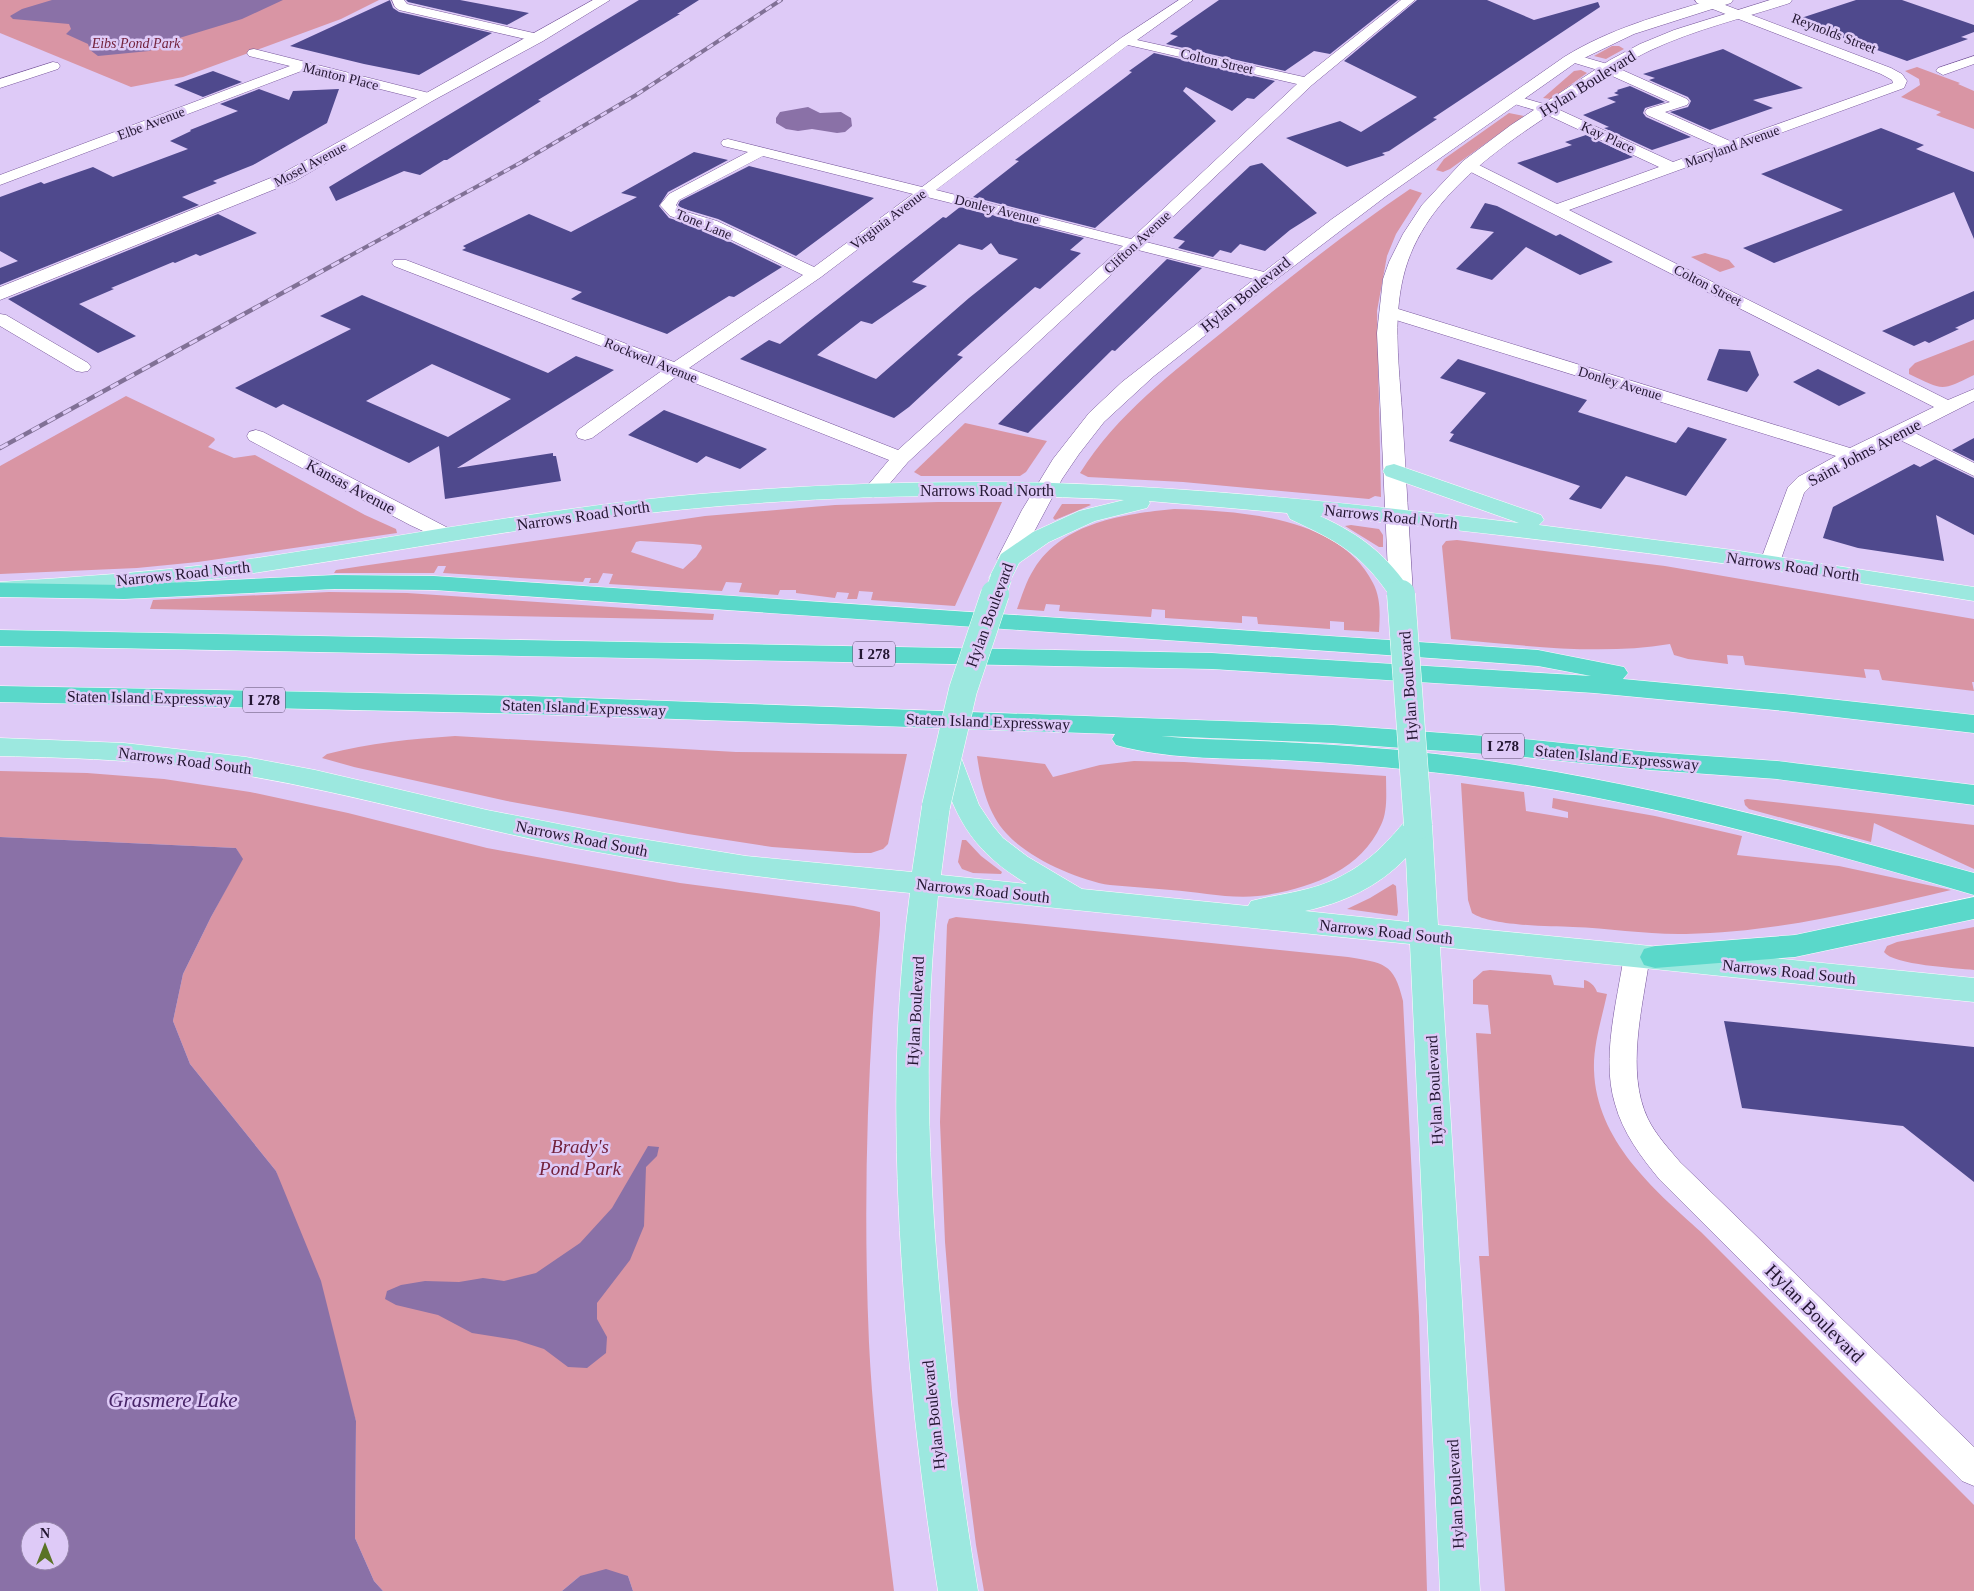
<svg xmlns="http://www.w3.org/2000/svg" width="1974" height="1591" viewBox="0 0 1974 1591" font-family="'Times New Roman',serif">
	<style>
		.green { fill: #d995a4; fill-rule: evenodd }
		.water { fill: #8a71a7; fill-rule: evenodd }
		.building { fill: #4f498d; fill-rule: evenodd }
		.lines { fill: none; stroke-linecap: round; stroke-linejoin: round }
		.minor-casing { stroke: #77579b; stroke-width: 1 }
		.tertiary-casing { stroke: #77579b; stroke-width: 1 }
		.secondary-casing { stroke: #77579b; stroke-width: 1 }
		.primary-casing { stroke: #fff; stroke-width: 1 }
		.motorway-casing { stroke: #fff; stroke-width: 1 }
		.minor { fill: #fff; fill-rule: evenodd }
		.tertiary { fill: #fff; fill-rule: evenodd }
		.secondary { fill: #fff; fill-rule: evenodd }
		.primary { fill: #9ce8df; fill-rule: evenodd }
		.motorway { fill: #5ad8ca; fill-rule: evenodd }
		.rail-far1-casing { stroke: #817196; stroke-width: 4 }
		.rail-casing { stroke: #817196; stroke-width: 4.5 }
		.rail-far1 { stroke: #decaf7; stroke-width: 2.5; stroke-dasharray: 7; stroke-linecap: butt }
		.rail { stroke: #decaf7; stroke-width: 3; stroke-dasharray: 9; stroke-linecap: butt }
		.primary-bridge-far1-casing { stroke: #fff; stroke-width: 22; stroke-linecap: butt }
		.primary-bridge-casing { stroke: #fff; stroke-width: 29; stroke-linecap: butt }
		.primary-bridge-far1 { stroke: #9ce8df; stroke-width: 21 }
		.primary-bridge { stroke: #9ce8df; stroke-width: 28 }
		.labels { text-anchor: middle; stroke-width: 5; stroke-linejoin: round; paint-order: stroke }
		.far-street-label { font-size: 14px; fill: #231632; stroke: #decaf7 }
		.far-park-label { font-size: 14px; font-style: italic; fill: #73223c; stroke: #decaf7 }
		.shield { fill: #decaf7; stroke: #5b4c6d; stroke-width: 1 }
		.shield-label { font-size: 15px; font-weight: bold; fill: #231632 }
		.street-label { font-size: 16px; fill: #231632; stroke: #decaf7 }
		.near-park-label { font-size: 19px; font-style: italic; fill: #73223c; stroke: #decaf7 }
		.near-street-label { font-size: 19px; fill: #231632; stroke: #decaf7 }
		.near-water-label { font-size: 21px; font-style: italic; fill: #482568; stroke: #decaf7 }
	</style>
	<rect width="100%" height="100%" fill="#decaf7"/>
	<g class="green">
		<path d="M0,0H379L341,19L183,77L131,87L0,33Z"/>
		<path d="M1612,46H1619L1624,49L1606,59L1594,56Z"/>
		<path d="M1917,67L1960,83L1958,84L1974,91V129L1936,115L1941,112L1901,97L1920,85L1919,79L1905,71Z"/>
		<path d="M1581,70L1587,73L1551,99L1543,98L1574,71Z"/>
		<path d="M1509,113L1524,116L1450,169L1443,172L1436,170L1444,159Z"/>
		<path d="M1410,189L1422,193L1396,234L1387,256L1377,311L1381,497L1375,496L1369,499L1183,482L1088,477L1080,473C1117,414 1172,373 1225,330C1285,281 1345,233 1410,189Z"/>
		<path d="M1705,253L1729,260L1735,267L1720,272L1691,257Z"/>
		<path d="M1974,340V375C1940,392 1943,390 1909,374V369L1915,363Z"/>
		<path d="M126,396L214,438L215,440L208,447L234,458L255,455L365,515L396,529L397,533L198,562L137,568L0,574V466Z"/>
		<path d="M965,423L1047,441L1026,472L1020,476H921L914,472Z"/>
		<path d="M938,502H1002L955,606L871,600L873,592L859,591L857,599H847L849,593L837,592L835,598L796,593V590H780L778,595L739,592L742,583L726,582L722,591L609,584L613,574L603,573L598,583H589L591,578H585L583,582L443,573L446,566H438L434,573H334L336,570L362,566L705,516L835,505ZM640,541L693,544L701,545L702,548L696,557L683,569L631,552L636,542Z"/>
		<path d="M1062,504H1089L1091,505L1055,520L1053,518Z"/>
		<path d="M1174,509C1239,511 1339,516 1373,583C1381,598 1380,616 1379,632L1344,630V622L1330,621V629L1258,624L1257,617L1242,616V623L1165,618V610L1152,609L1151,617L1059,611L1060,605L1046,604L1044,611L1017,609C1022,596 1026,581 1034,569C1063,522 1124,514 1174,509Z"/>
		<path d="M1351,525L1379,529L1383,535V547H1379L1345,526Z"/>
		<path d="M1457,540L1665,566L1974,619V682H1972L1974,691L1882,680L1879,670L1864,669L1866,678L1745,665L1743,656L1727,655L1728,664L1688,659L1674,655L1670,644C1597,656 1524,645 1451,639L1442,546L1446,541Z"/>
		<path d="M329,592L407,593L714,614L713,620L150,609L153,600Z"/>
		<path d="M455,736L736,752L907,754L888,844L883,849L871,853H855L772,847L688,834L507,801L354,767L322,758L327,754C369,743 412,739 455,736Z"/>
		<path d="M977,756L1045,764L1053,777L1100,765L1134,761L1184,762L1386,776C1386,792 1388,811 1381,825C1360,872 1306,890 1258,896C1230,899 1199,892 1171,890C1151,888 1130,887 1110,885C1078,880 1028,858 1006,833C987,812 981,783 977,756Z"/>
		<path d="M0,771L87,773L164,779L250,792L348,813L487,848L680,883L854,906L880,912V925C867,1064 863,1203 869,1343C873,1426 884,1509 894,1591H633L628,1576H580L562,1591H383L374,1581L355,1538L356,1421L276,1171L190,1064L173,1021L183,974L211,917L242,859L236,848L0,837Z"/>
		<path d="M1461,783L1524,792L1526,811L1568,818V812L1552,808L1553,798L1655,816L1742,836L1737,855L1839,866L1951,890C1861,911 1779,932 1686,934C1648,935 1610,928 1573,927C1548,926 1491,926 1472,913L1468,900Z"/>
		<path d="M1747,799L1974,825V869L1874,823L1871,842L1749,809L1745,805L1744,800Z"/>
		<path d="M962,840H966L981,856L1002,872L1001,874L973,873L962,869L958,862Z"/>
		<path d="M1393,884L1396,886L1398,912L1397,916L1347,909L1370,898Z"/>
		<path d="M956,917L1348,957C1383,963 1394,962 1403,1001L1419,1316L1427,1591H984L976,1545L958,1403L945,1242L940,1122L947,925L949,919Z"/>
		<path d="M1974,927V970C1956,968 1893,965 1884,952L1887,946L1897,942Z"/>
		<path d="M1490,970L1551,975L1554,985L1584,988V980C1590,981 1595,986 1597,992L1607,994C1602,1018 1593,1045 1594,1070C1596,1140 1653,1189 1701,1232L1974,1505V1591H1505L1479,1256H1489L1476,1033L1491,1034L1488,1005L1473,1004V980L1483,971Z"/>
	</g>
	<g class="water">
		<path d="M52,0H283L242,19L176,39L149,51L98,56L90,50L88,44L66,34L71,29L69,24L13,19L10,16L22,9Z"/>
		<path d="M808,107L820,113L841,112L851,118L852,126L845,132L837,133L812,129L798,131L786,129L776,123V118L780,112Z"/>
		<path d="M0,837L236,848L243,859L211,917L183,974L173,1021L190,1064L276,1171L321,1281L356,1421L355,1538L374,1581L383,1591H0ZM30,1531H60V1561H30Z"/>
		<path d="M648,1146L659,1147L657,1156L646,1167L644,1226L630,1260L597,1303V1319L607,1337L606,1353L587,1368L568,1367L544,1349L516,1340L472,1333L438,1315L396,1305L385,1299L387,1291L401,1285L425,1281L459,1282L483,1278L504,1281L536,1273L580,1243L612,1208Z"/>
		<path d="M606,1569L628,1576L633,1591H562L580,1576Z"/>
	</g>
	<g class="building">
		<path d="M390,0L393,8L399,12L492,33L419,75L364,64L290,46Z"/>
		<path d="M406,0H460L529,13L507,25L408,2Z"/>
		<path d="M639,0H699L677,14H680L538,100L541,101L447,160H444L420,175L404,171L336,201L329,187Z"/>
		<path d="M1219,0H1398L1330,54L1314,51L1285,71L1166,44L1178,36L1170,34Z"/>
		<path d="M1417,0H1487L1534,20L1598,2L1600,7L1433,118L1437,119L1389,151L1382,153L1385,155L1347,167L1286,138L1340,121L1361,132L1417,97L1344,61Z"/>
		<path d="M1856,0H1902L1974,25V32L1961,37L1968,39L1907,61L1795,20Z"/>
		<path d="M1723,49L1803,88L1753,100L1773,108L1710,130L1670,112L1688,107L1691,101L1688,97L1649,80L1655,78L1643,74Z"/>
		<path d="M1154,53L1275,81L1254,99L1247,98L1232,111L1186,87L1183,91L1216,121L1095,228L973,197L1019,161L1015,160L1127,76L1132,72L1129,71Z"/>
		<path d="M213,71L242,82L203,97L174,85Z"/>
		<path d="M1630,86L1665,102L1645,108L1643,113L1646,117L1691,137L1652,150L1604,128L1609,127L1583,115L1616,102L1607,98L1619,95L1614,93L1618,91L1617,90Z"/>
		<path d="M259,89L289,100L293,91L339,89L327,123L253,165L213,181L217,183L182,197L199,205L0,285V268L18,261L0,251V197L41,182L44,184L93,167L113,177L188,149L170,141L191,131L190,130L238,111L220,104Z"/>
		<path d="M1881,128L1924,145L1916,149L1974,172V239L1954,192L1774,263L1743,248L1843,210L1761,174Z"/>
		<path d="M1586,135L1633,157L1557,183L1517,163L1572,145L1565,142Z"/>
		<path d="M694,152L728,160L668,192L659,206L669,218L704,229L782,267L734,297L729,296L667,334L571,299L582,292L462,250L466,248L463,246L529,214L571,232L637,197L621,193Z"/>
		<path d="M1262,163L1317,213L1290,230L1265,251L1240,244L1231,253L1220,250L1213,257L1178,248L1185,241L1173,238L1250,166Z"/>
		<path d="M749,166L812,182L874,198L796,256L718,219L681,208L678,205L680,201Z"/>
		<path d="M1485,203L1497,206L1556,236L1560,234L1613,262L1580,275L1526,247L1492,280L1456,269L1494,232L1470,228Z"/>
		<path d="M960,207L1084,238L1070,250L1081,253L1040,289L1035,287L957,355L963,357L909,407L894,418L740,359L769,340L780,344L943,217L946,218ZM991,243L999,254L1018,259L969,298L876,379L817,355L861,321L872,324L927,286L912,282L959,244L982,250Z"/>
		<path d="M218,214L257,233L200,256L196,254L175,263L173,262L111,288L114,289L79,304L136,336L98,353L8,299Z"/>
		<path d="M1167,259L1202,268L1115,351L1112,350L1028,433L998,424Z"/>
		<path d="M1974,291V319L1955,328L1959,329L1929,343L1925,341L1914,346L1882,331Z"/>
		<path d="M362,295L548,373L576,356L614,370L457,468L553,453V456H556L561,481L445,499L439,446L409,463L283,404L276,408L235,388L351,329L320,316ZM432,364L511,399L448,437L366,401Z"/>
		<path d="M1719,349L1750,351L1759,375L1747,392L1707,380Z"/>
		<path d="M1458,359L1587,400L1578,412L1676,443L1688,427L1727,439L1686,496L1626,476L1601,509L1569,499L1580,486L1449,441L1454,434L1450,433L1486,393L1440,378Z"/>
		<path d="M1818,369L1866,393L1839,406L1793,382Z"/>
		<path d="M664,410L767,449L740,469L706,456L697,463L628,435Z"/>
		<path d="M1974,438V461L1952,450Z"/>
		<path d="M1935,459L1974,478V535L1936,515L1944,561L1858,548L1823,538L1833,507L1914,464L1920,467Z"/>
		<path d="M1724,1021L1974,1047V1182L1903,1126L1742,1108Z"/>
	</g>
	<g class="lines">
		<defs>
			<g id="minor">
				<path d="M392,0H404L407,4L538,34L544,38L538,42L399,10L395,7Z"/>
				<path d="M1179,0H1193L1137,40L1304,77L1401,0H1415L1312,85L1146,242L1272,274L1274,277L1272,280L1266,282L1138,250L908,462L880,495L873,497L866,495L863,491L889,460L677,376L592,438L585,440L578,438L576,434L578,430L663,370L394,266L392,263L394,260H406L674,362L803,275L705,227L670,216L660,205L669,194L748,152L723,146L721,143L723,140L728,139L922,187L1121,38ZM1128,45L1297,84L1131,239L936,190ZM763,156L913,194L814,267L717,221L680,210L676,205L679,200ZM927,197L1123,246L898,450L689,368L821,277Z"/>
				<path d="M1695,0H1712L1891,68L1902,74L1907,81L1904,88L1569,210L1948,400L1974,389V401L1913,432L1974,463V476L1898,439L1812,485L1804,493L1780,562L1777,566L1770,568L1763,566L1760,562L1788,487L1798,477L1836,456L1383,316L1381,312L1383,308H1395L1850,448L1934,407L1463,168L1461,165L1463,162H1473L1557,204L1659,167L1541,112L1508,102L1506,99L1513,95L1551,106L1673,162L1716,146L1647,115L1645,112L1647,109L1670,102L1601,71L1568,61L1566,58L1568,55L1573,54L1611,65L1687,99L1689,102L1687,105L1665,112L1730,141L1893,83L1892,80L1881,74L1697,3Z"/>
				<path d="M254,49L433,94L435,97L428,101L304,70L0,185V175L290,66L249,56L247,53L249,50Z"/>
				<path d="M1974,56V64L1943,75L1936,71L1938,68Z"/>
				<path d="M53,62L58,63L60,66L58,69L0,88V79Z"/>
				<path d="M0,314L6,315L88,363L91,367L88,371L82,372L76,371L0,326Z"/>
				<path d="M256,430L263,432L454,531L457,535L454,539L447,541L440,539L410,525L249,440L247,436L249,432Z"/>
				<path d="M1637,945L1646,948L1650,955C1643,1006 1625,1071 1648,1119C1656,1135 1669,1149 1680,1162L1974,1447V1486L1962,1481L1660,1180C1641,1157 1623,1133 1615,1104C1601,1058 1617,1002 1624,955L1628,948Z"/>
			</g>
			<path id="tertiary" d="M593,0H610L543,41L434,100L295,181L0,300V287L283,173Z"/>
			<g id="secondary">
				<path d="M1711,0H1733L1731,3L1634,34L1578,61L1385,197L1265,288L1154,376L1104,422L1079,454L1062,479L1017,564L1009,566L1001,564L997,559L1022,510L1053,459L1089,413L1122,382L1332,219L1564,57C1609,29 1660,15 1711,0Z"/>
				<path d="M1770,0H1792L1790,3C1744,18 1696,29 1651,50C1627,61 1605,78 1583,93C1514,138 1423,191 1403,278C1393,321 1399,367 1402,411C1406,472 1409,533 1413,594L1410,599L1401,601L1392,599L1389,594L1377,333L1383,279L1389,262L1403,234L1422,205L1463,161L1511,125L1610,60L1640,44L1674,30Z"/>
			</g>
			<g id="primary">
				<path d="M1394,464L1541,515L1544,520L1539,525L1733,550L1974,587V601C1757,566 1539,537 1320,516C1363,536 1387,555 1413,594L1410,599L1401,601L1392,599C1361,553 1339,542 1290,519L1287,513L1149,501L1150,503L1147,508L1095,521L1049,542L1019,563L1009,583L1001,585L993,583L989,578L1001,554L1033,532L1079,511L1124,500C960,491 794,496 631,515C488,532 347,561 204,580C136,588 68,592 0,596V582C77,577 153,572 229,562C386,540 542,508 700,494C817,484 936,480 1053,483C1209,488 1365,505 1519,523L1386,476L1383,471L1386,466Z"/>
				<path d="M0,738L124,743L246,757L315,770L487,810L605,833L746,856L912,872L922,806L926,799L936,796L946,799L950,806L941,875L1027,884C966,847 956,815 933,752L937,746L946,743L955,746L959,752L979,805L993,826L1003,838L1028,857L1082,889L1248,906L1251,901C1269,896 1288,894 1307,889C1340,881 1369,862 1391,837C1404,824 1407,812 1428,818L1432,825L1438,925L1974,978V1002L1440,947L1480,1591H1440L1410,944L938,896C923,1033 928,1169 941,1307C950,1402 962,1497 978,1591H938C923,1497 912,1403 905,1309C894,1168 891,1034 910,893C797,882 686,869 575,848C466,827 359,795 249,776C167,761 83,758 0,756ZM1406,858L1409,922L1305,911C1343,903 1378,887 1406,858Z"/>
			</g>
			<g id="motorway">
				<path d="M335,575L434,576L1538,650L1624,667L1628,673L1623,679L1784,694L1974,715V733L1784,711L1594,693L1212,669L0,646V630L1212,653L1591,676L1538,666L1459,660L434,590L335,589L124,599L0,597V583L124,585Z"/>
				<path d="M0,686L528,696L1333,725L1513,738L1650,752L1777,761L1974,785V805L1777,779L1650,770L1513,756L1333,743L1161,736C1201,740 1242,740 1282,742C1341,745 1401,749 1460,757C1635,780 1804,826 1974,873V895C1804,845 1633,797 1457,775C1399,768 1340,763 1282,760C1227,758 1169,760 1116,745L1112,739L1115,734L528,714L0,702Z"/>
				<path d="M1974,897V919L1795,957L1655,968L1644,965L1640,957L1644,949L1655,946L1795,935Z"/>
			</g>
		</defs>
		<use href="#minor" class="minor-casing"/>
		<use href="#tertiary" class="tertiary-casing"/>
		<use href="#secondary" class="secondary-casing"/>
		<use href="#primary" class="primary-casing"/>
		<use href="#motorway" class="motorway-casing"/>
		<use href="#minor" class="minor"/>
		<use href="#tertiary" class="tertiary"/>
		<use href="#secondary" class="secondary"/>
		<use href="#primary" class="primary"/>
		<use href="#motorway" class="motorway"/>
		<defs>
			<path id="rail-far1" d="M344,259L520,163L636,95L781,0"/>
			<path id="rail" d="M0,448L346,258"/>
		</defs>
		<use href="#rail-far1" class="rail-far1-casing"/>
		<use href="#rail" class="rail-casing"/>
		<use href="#rail-far1" class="rail-far1"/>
		<use href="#rail" class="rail"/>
		<defs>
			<path id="primary-bridge-far1" d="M995,595L1001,578"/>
			<g id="primary-bridge">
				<path d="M1401,594L1418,825"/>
				<path d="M936,806L963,690L995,594"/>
			</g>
		</defs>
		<use href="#primary-bridge-far1" class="primary-bridge-far1-casing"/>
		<use href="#primary-bridge" class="primary-bridge-casing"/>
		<use href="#primary-bridge-far1" class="primary-bridge-far1"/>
		<use href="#primary-bridge" class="primary-bridge"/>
	</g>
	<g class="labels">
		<g class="far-street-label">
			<text transform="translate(1834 33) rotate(21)" y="5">Reynolds Street</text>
			<text transform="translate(1217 61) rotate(13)" y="5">Colton Street</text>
			<text transform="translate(341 76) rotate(14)" y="5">Manton Place</text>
			<text transform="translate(151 123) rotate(-21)" y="5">Elbe Avenue</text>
			<text transform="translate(1608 137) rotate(25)" y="5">Kay Place</text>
			<text transform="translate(1732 146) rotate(-20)" y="5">Maryland Avenue</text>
			<text transform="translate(310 164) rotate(-28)" y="5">Mosel Avenue</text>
			<text transform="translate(997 209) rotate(14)" y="5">Donley Avenue</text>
			<text transform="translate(888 219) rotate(-37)" y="5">Virginia Avenue</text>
			<text transform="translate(704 224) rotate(22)" y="5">Tone Lane</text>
			<text transform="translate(1137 242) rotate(-43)" y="5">Clifton Avenue</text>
			<text transform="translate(1708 285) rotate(27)" y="5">Colton Street</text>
			<text transform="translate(651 360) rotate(22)" y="5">Rockwell Avenue</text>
			<text transform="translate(1620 383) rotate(17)" y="5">Donley Avenue</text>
		</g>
		<g class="far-park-label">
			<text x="136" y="48">Eibs Pond Park</text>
		</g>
		<g class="shield">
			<rect x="853" y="641.5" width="42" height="25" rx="4"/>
			<rect x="243" y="687.5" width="42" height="25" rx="4"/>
			<rect x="1482" y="733.5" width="42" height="25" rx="4"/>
		</g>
		<g class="shield-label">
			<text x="874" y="659">I 278</text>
			<text x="264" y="705">I 278</text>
			<text x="1503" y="751">I 278</text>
		</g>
		<g class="street-label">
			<text transform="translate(1587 83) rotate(-32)" y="6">Hylan Boulevard</text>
			<text transform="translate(1245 294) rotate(-39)" y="6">Hylan Boulevard</text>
			<text transform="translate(1864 452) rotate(-28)" y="6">Saint Johns Avenue</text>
			<text transform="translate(351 486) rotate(28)" y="6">Kansas Avenue</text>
			<text x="987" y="496">Narrows Road North</text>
			<text transform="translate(583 515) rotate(-8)" y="6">Narrows Road North</text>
			<text transform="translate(1391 516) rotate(6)" y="6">Narrows Road North</text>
			<text transform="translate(1793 566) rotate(8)" y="6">Narrows Road North</text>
			<text transform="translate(183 573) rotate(-6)" y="6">Narrows Road North</text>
			<text transform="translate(989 615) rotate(-70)" y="6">Hylan Boulevard</text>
			<text transform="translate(1408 686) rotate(-94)" y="6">Hylan Boulevard</text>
			<text transform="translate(149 697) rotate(1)" y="6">Staten Island Expressway</text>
			<text transform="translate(584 707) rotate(2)" y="6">Staten Island Expressway</text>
			<text transform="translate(988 721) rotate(2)" y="6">Staten Island Expressway</text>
			<text transform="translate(1617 757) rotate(5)" y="6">Staten Island Expressway</text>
			<text transform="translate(185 760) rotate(7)" y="6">Narrows Road South</text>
			<text transform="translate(582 838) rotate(11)" y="6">Narrows Road South</text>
			<text transform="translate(983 890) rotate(6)" y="6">Narrows Road South</text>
			<text transform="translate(1386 931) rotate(6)" y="6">Narrows Road South</text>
			<text transform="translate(1789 971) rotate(6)" y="6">Narrows Road South</text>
			<text transform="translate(915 1011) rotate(-87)" y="6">Hylan Boulevard</text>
			<text transform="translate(1434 1090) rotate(-93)" y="6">Hylan Boulevard</text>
			<text transform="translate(933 1415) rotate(-96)" y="6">Hylan Boulevard</text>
			<text transform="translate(1455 1494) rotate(-93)" y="6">Hylan Boulevard</text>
		</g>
		<g class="near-park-label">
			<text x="580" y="1153">Brady's<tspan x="580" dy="22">Pond Park</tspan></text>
		</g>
		<g class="near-street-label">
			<text transform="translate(1815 1313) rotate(45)" y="7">Hylan Boulevard</text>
		</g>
		<g class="near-water-label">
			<text x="173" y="1407">Grasmere Lake</text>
		</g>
	</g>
	<g transform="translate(45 1546)"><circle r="24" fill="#decaf7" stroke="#9382a8"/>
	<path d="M0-4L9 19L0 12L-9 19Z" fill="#5a7325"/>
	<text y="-8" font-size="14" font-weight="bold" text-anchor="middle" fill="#231632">N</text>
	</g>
</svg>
